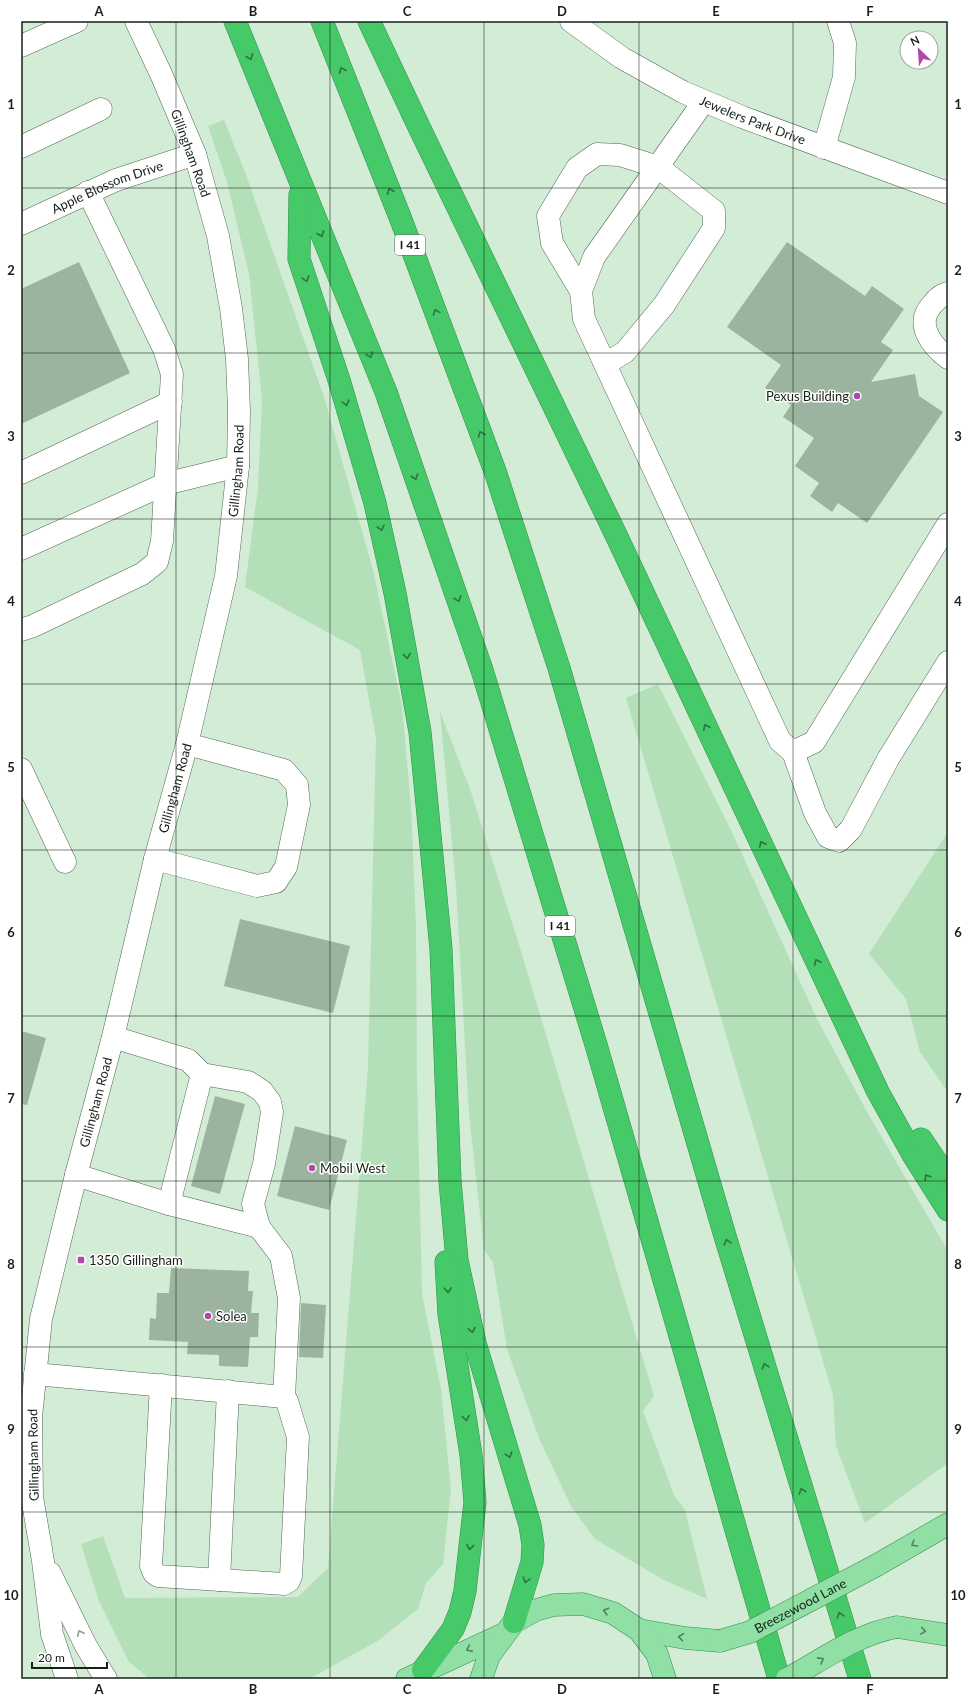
<svg xmlns="http://www.w3.org/2000/svg" width="969" height="1700" viewBox="0 0 969 1700" font-family="Lato,sans-serif">
	<style>
		.green { fill: #b3dfb9 }
		.building { fill: #9cb49f }
		.lines { fill: none; stroke-linecap: round; stroke-linejoin: round }
		.minor-casing { stroke: #526855; stroke-width: 23 }
		.major-casing { stroke: #368e4d; stroke-width: 23 }
		.highway-casing { stroke: #368e4d; stroke-width: 23 }
		.minor { stroke: #fff; stroke-width: 22 }
		.major { stroke: #90dfa5; stroke-width: 22 }
		.highway { stroke: #46c969; stroke-width: 22 }
		.major-bridge-casing { stroke: #368e4d; stroke-width: 23; stroke-linecap: butt }
		.major-bridge { stroke: #90dfa5; stroke-width: 22 }
		.oneway { stroke: #2e7440 }
		.oneway2 { stroke: #54805e }
		.oneway3 { stroke: #979b97 }
		.grid { fill: none; stroke: #172018; stroke-width: 1; stroke-opacity: 0.55 }
		.poi-dot { fill: #af48ac; stroke: #fff; stroke-width: 1.5 }
		.labels { text-anchor: middle; stroke-width: 3; stroke-linejoin: round; paint-order: stroke }
		.shield { fill: #fff; stroke: #5d635d; stroke-width: 1 }
		.shield-label { font-size: 12px; font-weight: bold; fill: #172018 }
		.street-label { font-size: 13px; fill: #172018; stroke: #fff }
		.poi-label { font-size: 13px; fill: #172018; stroke: #fff; text-anchor: start }
		.neatline { fill: none; stroke: #172018; stroke-width: 1.5 }
		.grid-label { font-size: 13px; text-anchor: middle; font-weight: bold; fill: #172018 }
	</style>
	<rect width="100%" height="100%" fill="#d2ecd6"/>
	<g class="green">
		<path d="M224,120L246,175L324,397L373,570L402,706L411,806L416,925L417,1080L422,1293L441,1389L451,1489L443,1564L426,1583L418,1609L379,1640L309,1679H150L129,1662L99,1601L81,1544L103,1536L125,1598L298,1597L328,1568L368,1068L376,738L360,650L245,587L258,488L262,400L249,274L227,182L208,126Z"/>
		<path d="M658,684L731,830L817,1019L866,1110L948,1251V1463L865,1523L836,1446L833,1395L626,698Z"/>
		<path d="M440,712L470,789L520,948L654,1396L643,1411L674,1495L685,1510L707,1599L662,1579L595,1539L571,1506L539,1438L507,1349L493,1262L484,1250L469,1114L456,887Z"/>
		<path d="M948,832V1092L920,1052L906,999L869,954Z"/>
	</g>
	<g class="building">
		<path d="M787,242L865,296L872,286L904,309L881,342L893,350L871,382L915,374L919,396L943,412L867,523L838,503L832,512L810,496L819,483L795,466L814,438L783,417L791,405L765,388L781,365L727,327Z"/>
		<path d="M79,262L130,373L21,424V289Z"/>
		<path d="M240,919L350,946L333,1013L224,986Z"/>
		<path d="M21,1031L46,1038L27,1105L21,1104Z"/>
		<path d="M215,1096L245,1104L220,1194L191,1186Z"/>
		<path d="M295,1126L347,1140L329,1210L277,1196Z"/>
		<path d="M171,1268L249,1271L248,1291H253L251,1313H259L258,1337H250L248,1367L219,1366V1355L187,1354L188,1342L149,1340L150,1318L156,1319L157,1293H169Z"/>
		<path d="M301,1303L326,1305L323,1358L299,1357Z"/>
	</g>
	<g class="lines">
		<defs>
			<g id="minor">
				<path id="s1" d="M571,21L622,58L683,92L742,117L948,193"/>
				<path d="M21,46L77,21"/>
				<path d="M704,101L594,257L581,291L584,319L780,741L793,752L814,742L948,524"/>
				<path d="M21,147L101,109"/>
				<path d="M824,148L844,77L845,43L838,21"/>
				<path id="s2" d="M21,224L116,180L195,154"/>
				<path d="M581,291L552,243L548,216L577,168L597,154L620,155L658,167L714,211V228L664,305L625,352L605,364"/>
				<path d="M948,293C940,295 936,300 931,306C915,325 932,346 948,358"/>
				<path d="M21,473L171,402"/>
				<path d="M21,549L165,484L238,466"/>
				<path d="M21,630L33,626L142,574L157,562L162,541L172,374L164,349L88,192"/>
				<path d="M793,752L815,813L828,837L839,841L851,829L888,759L948,662"/>
				<path d="M21,769L65,862"/>
				<path d="M155,859L257,886L276,882L286,867L299,805L297,785L284,770L187,744"/>
				<path d="M202,1074L248,1082L262,1091L270,1102L272,1112L264,1164L253,1204L259,1227L281,1256L289,1298L284,1397"/>
				<path d="M76,1175L169,1204L202,1074L188,1060L113,1037"/>
				<path d="M169,1204L259,1227"/>
				<path d="M35,1374L284,1397L287,1401L298,1437L291,1576L289,1581L284,1584L158,1576L154,1573L151,1566L161,1385"/>
				<path d="M50,1573L86,1646L106,1679"/>
				<path d="M219,1580L228,1391"/>
				<path id="s3" d="M67,1679L52,1634L43,1561L32,1497L31,1417L41,1319L76,1175L113,1037L155,859L187,744L226,576L238,466L239,411L237,359L231,308L218,236L195,154L161,74L136,21"/>
			</g>
			<g id="major">
				<path d="M877,1565L948,1524"/>
				<path d="M897,1627L948,1635"/>
				<path d="M639,1630L685,1638L720,1641"/>
				<path d="M407,1679L504,1634"/>
				<path d="M481,1679L489,1656L514,1622L536,1610L554,1605L583,1604L613,1613L639,1630L657,1654L665,1679"/>
			</g>
			<g id="highway">
				<path d="M235,21L386,392L482,670L597,1048L779,1679"/>
				<path d="M322,21L400,217L495,471L559,668L725,1236L860,1679"/>
				<path d="M369,21L419,127L617,537L878,1092L912,1153L948,1210"/>
				<path d="M300,195L299,259L339,380L375,503L395,593L420,732L441,949L450,1181L457,1260L475,1343L530,1525L533,1545L532,1562L514,1622"/>
				<path d="M921,1139L948,1179"/>
				<path d="M423,1670L453,1629L460,1612L465,1591L475,1502L471,1455L449,1314L446,1262"/>
			</g>
		</defs>
		<use href="#minor" class="minor-casing"/>
		<use href="#major" class="major-casing"/>
		<use href="#highway" class="highway-casing"/>
		<use href="#minor" class="minor"/>
		<use href="#major" class="major"/>
		<use href="#highway" class="highway"/>
		<defs>
			<g id="major-bridge">
				<path id="s4" d="M720,1641L750,1632L877,1565"/>
				<path d="M787,1679C822,1660 857,1634 897,1627"/>
			</g>
		</defs>
		<use href="#major-bridge" class="major-bridge-casing"/>
		<use href="#major-bridge" class="major-bridge"/>
	</g>
	<defs><path id="oneway-chevron" d="M-2-3.5L2.5 0L-2 3.5" fill="none" stroke-width="1.6" stroke-linecap="round" stroke-linejoin="round"/></defs>
	<g class="oneway">
		<use href="#oneway-chevron" transform="translate(250 57) rotate(68)"/>
		<use href="#oneway-chevron" transform="translate(342 70) rotate(-112)"/>
		<use href="#oneway-chevron" transform="translate(390 191) rotate(-112)"/>
		<use href="#oneway-chevron" transform="translate(321 234) rotate(68)"/>
		<use href="#oneway-chevron" transform="translate(306 279) rotate(72)"/>
		<use href="#oneway-chevron" transform="translate(436 312) rotate(-111)"/>
		<use href="#oneway-chevron" transform="translate(370 355) rotate(68)"/>
		<use href="#oneway-chevron" transform="translate(346 403) rotate(74)"/>
		<use href="#oneway-chevron" transform="translate(481 434) rotate(-111)"/>
		<use href="#oneway-chevron" transform="translate(415 477) rotate(71)"/>
		<use href="#oneway-chevron" transform="translate(381 528) rotate(77)"/>
		<use href="#oneway-chevron" transform="translate(458 599) rotate(71)"/>
		<use href="#oneway-chevron" transform="translate(407 656) rotate(80)"/>
		<use href="#oneway-chevron" transform="translate(706 727) rotate(-115)"/>
		<use href="#oneway-chevron" transform="translate(762 844) rotate(-115)"/>
		<use href="#oneway-chevron" transform="translate(817 962) rotate(-115)"/>
		<use href="#oneway-chevron" transform="translate(927 1177) rotate(-123)"/>
		<use href="#oneway-chevron" transform="translate(727 1242) rotate(-107)"/>
		<use href="#oneway-chevron" transform="translate(448 1290) rotate(87)"/>
		<use href="#oneway-chevron" transform="translate(472 1330) rotate(78)"/>
		<use href="#oneway-chevron" transform="translate(765 1366) rotate(-107)"/>
		<use href="#oneway-chevron" transform="translate(466 1418) rotate(81)"/>
		<use href="#oneway-chevron" transform="translate(509 1455) rotate(73)"/>
		<use href="#oneway-chevron" transform="translate(802 1491) rotate(-107)"/>
		<use href="#oneway-chevron" transform="translate(470 1547) rotate(96)"/>
		<use href="#oneway-chevron" transform="translate(526 1580) rotate(107)"/>
		<use href="#oneway-chevron" transform="translate(840 1615) rotate(-107)"/>
	</g>
	<g class="oneway2">
		<use href="#oneway-chevron" transform="translate(914 1544) rotate(150)"/>
		<use href="#oneway-chevron" transform="translate(606 1611) rotate(-165)"/>
		<use href="#oneway-chevron" transform="translate(923 1631) rotate(9)"/>
		<use href="#oneway-chevron" transform="translate(681 1637) rotate(-172)"/>
		<use href="#oneway-chevron" transform="translate(469 1649) rotate(156)"/>
		<use href="#oneway-chevron" transform="translate(821 1660) rotate(-29)"/>
	</g>
	<use class="oneway3" href="#oneway-chevron" transform="translate(80 1633) rotate(-115)"/>
	<path class="grid" d="M176,21V1679M330,21V1679M484,21V1679M639,21V1679M793,21V1679M21,188H948M21,353H948M21,519H948M21,684H948M21,850H948M21,1016H948M21,1181H948M21,1347H948M21,1512H948"/>
	<g class="poi-dot">
		<circle cx="857" cy="396" r="4"/>
		<circle cx="312" cy="1168" r="4"/>
		<rect x="77" y="1256" width="8" height="8" rx="2"/>
		<circle cx="208" cy="1316" r="4"/>
	</g>
	<g class="labels">
		<g class="shield">
			<rect x="395" y="235" width="30" height="20" rx="3"/>
			<rect x="545" y="916" width="30" height="20" rx="3"/>
		</g>
		<g class="shield-label">
			<text x="410" y="249">I 41</text>
			<text x="560" y="930">I 41</text>
		</g>
		<g class="street-label">
			<text dy="5" stroke="none"><textPath href="#s1" startOffset="208">Jewelers Park Drive</textPath></text>
			<text transform="translate(191 153) rotate(70)" y="5">Gillingham Road</text>
			<text dy="5" stroke="none"><textPath href="#s2" startOffset="94">Apple Blossom Drive</textPath></text>
			<text dy="5" stroke="none"><textPath href="#s3" startOffset="1236">Gillingham Road</textPath></text>
			<text dy="5" stroke="none"><textPath href="#s3" startOffset="912">Gillingham Road</textPath></text>
			<text dy="5" stroke="none"><textPath href="#s3" startOffset="588">Gillingham Road</textPath></text>
			<text transform="translate(33 1455) rotate(-91)" y="5">Gillingham Road</text>
			<text dy="5" stroke="none"><textPath href="#s4" startOffset="88">Breezewood Lane</textPath></text>
		</g>
		<g class="poi-label">
			<text x="849" y="401" text-anchor="end">Pexus Building</text>
			<text x="320" y="1173">Mobil West</text>
			<text x="89" y="1265">1350 Gillingham</text>
			<text x="216" y="1321">Solea</text>
		</g>
	</g>
	<rect width="969" height="1700" fill="none" stroke="#ffffff" stroke-width="44"/>
	<g transform="translate(919 50) rotate(335)"><circle r="19" fill="#ffffff" stroke="#a2a6a3"/>
	<path d="M0-3L7 15L0 10L-7 15Z" fill="#af48ac"/>
	<text y="-6" font-size="11" font-weight="bold" text-anchor="middle" fill="#172018">N</text>
	</g>
	<path d="M32 1662v6h75v-6" fill="none" stroke="#172018" stroke-width="2"/>
	<text x="38" y="1662" font-size="12" fill="#172018" stroke="#ffffff" stroke-width="3" paint-order="stroke">20 m</text>
	<rect x="22" y="22" width="925" height="1656" class="neatline"/>
	<g class="grid-label">
		<text x="99" y="16">A</text>
		<text x="253" y="16">B</text>
		<text x="407" y="16">C</text>
		<text x="562" y="16">D</text>
		<text x="716" y="16">E</text>
		<text x="870" y="16">F</text>
		<text x="11" y="109">1</text>
		<text x="958" y="109">1</text>
		<text x="11" y="275">2</text>
		<text x="958" y="275">2</text>
		<text x="11" y="441">3</text>
		<text x="958" y="441">3</text>
		<text x="11" y="606">4</text>
		<text x="958" y="606">4</text>
		<text x="11" y="772">5</text>
		<text x="958" y="772">5</text>
		<text x="11" y="937">6</text>
		<text x="958" y="937">6</text>
		<text x="11" y="1103">7</text>
		<text x="958" y="1103">7</text>
		<text x="11" y="1269">8</text>
		<text x="958" y="1269">8</text>
		<text x="11" y="1434">9</text>
		<text x="958" y="1434">9</text>
		<text x="11" y="1600">10</text>
		<text x="958" y="1600">10</text>
		<text x="99" y="1694">A</text>
		<text x="253" y="1694">B</text>
		<text x="407" y="1694">C</text>
		<text x="562" y="1694">D</text>
		<text x="716" y="1694">E</text>
		<text x="870" y="1694">F</text>
	</g>
</svg>
